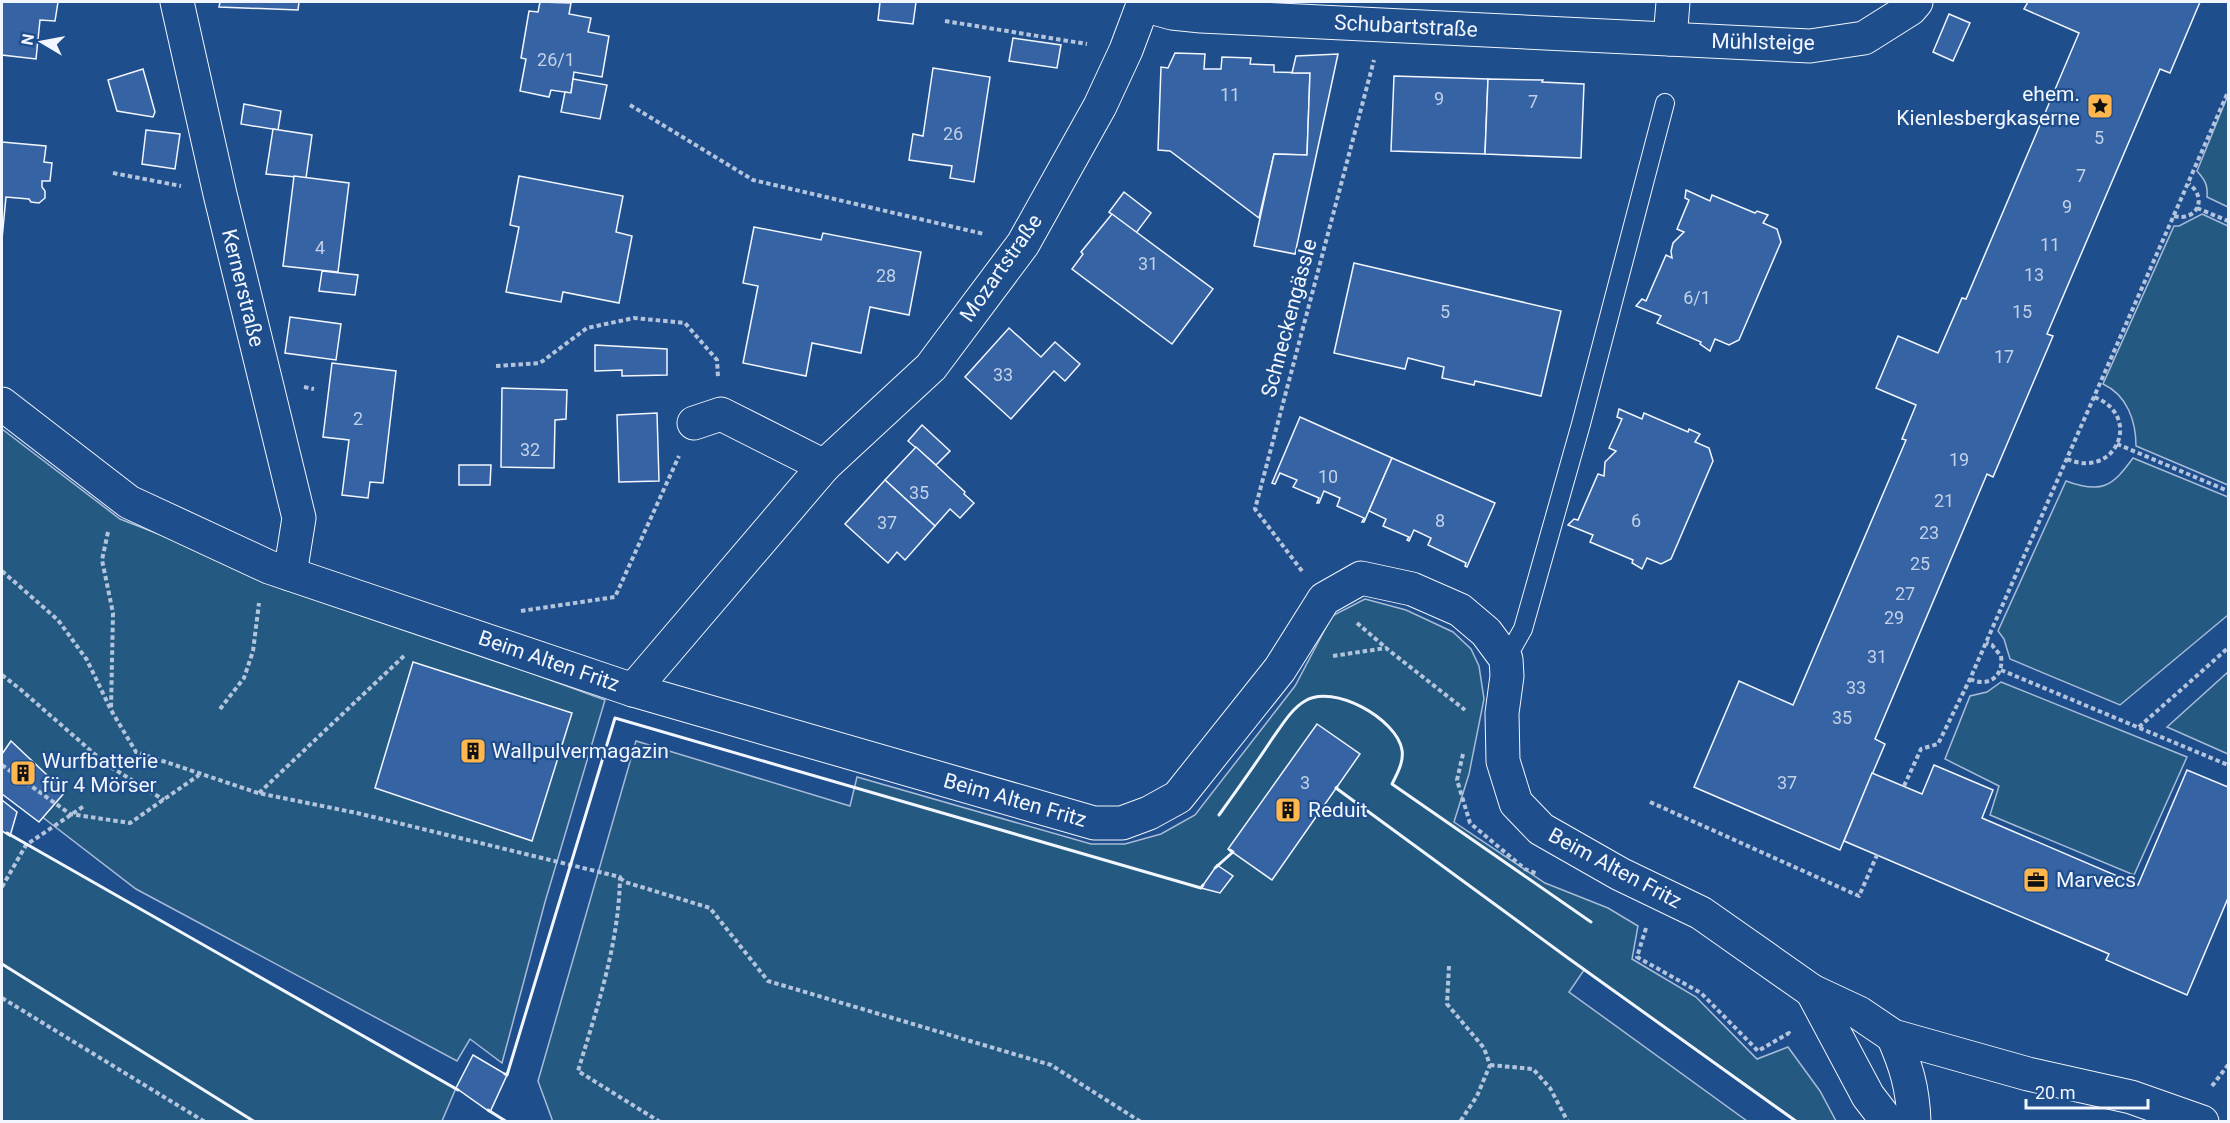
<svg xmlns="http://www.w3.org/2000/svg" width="2230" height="1123" viewBox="0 0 2230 1123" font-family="Roboto,sans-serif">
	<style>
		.green { fill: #245a82; stroke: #a8bbd7; stroke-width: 1.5 }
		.building { fill: #3563a3; stroke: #f2f6ff; stroke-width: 1.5 }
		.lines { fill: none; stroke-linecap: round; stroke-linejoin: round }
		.lane-casing { stroke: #f2f6ff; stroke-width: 20 }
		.street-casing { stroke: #f2f6ff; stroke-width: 35 }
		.path { stroke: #b3c4dc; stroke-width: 4; stroke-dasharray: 4.5 3; stroke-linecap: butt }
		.lane { stroke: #1f4e8c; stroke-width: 18 }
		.street { stroke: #1f4e8c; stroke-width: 33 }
		.wall { stroke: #f2f6ff; stroke-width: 3 }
		.labels { text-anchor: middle; stroke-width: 4.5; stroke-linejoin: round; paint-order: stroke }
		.number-label { font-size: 18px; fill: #c3d1e8 }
		.street-label { font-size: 21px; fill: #f2f6ff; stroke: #1f4e8c }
		.poi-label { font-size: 21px; fill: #f2f6ff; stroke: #1f4e8c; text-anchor: start }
	</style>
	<rect width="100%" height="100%" fill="#1f4e8c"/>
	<g class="green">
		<path d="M2228,95V207L2207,197C2208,185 2205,180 2197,171Z"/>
		<path d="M2202,214L2228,226V485L2136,446C2136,421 2127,395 2103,384L2174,226H2179Z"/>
		<path d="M2,429L120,519L302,590L605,700L545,902L502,1063L470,1039L457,1061L136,889L2,786Z"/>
		<path d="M2133,458L2228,497V615L2120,705L2010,659L2004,639L1998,631L2066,481C2101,494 2112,487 2133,458Z"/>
		<path d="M1365,599L1406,610L1453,632L1471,649L1479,666L1484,699L1469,774L1454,822L1545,883L1608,908L1638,926L1632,959L1696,997L1757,1059L1788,1047L1820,1091L1836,1121H1797L1584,970L1569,992L1747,1121L553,1122L538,1081L636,741L850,806L857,777L1091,844H1125L1161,834L1195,815L1295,686L1332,616Z"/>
		<path d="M2228,672V754L2167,727Z"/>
		<path d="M2001,682L2187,757L2134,875L1990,815L1999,786L1945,759L1970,696L1987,692Z"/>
		<path d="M2,830L456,1088L442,1121H2Z"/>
	</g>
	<g class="building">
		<path d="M2,2H58L55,21L40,20L36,59L2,55Z"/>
		<path d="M220,2H299L298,10L219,7Z"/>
		<path d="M540,2L571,3L569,14L591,18L588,32L609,36L602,77L574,72L571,93L551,90L549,97L520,91L526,59L521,58L529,11L538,12Z"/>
		<path d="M880,2H916L913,24L878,20Z"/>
		<path d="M2028,2H2200L2170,73L2160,69L2047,334L2053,336L1993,477L1987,474L1875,739L1885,744L1840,850L1694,787L1739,681L1793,705L1906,440L1902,439L1916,405L1876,388L1898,336L1938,353L1962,298L1966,299L2079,33L2024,9Z"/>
		<path d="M1949,14L1970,23L1953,61L1933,52Z"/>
		<path d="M1013,38L1061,45L1057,68L1009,61Z"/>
		<path d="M1175,53L1205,54L1204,69H1221L1222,57L1251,58L1250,64L1274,65V72L1310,73L1307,155L1274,154L1259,218L1170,151L1158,150L1161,67L1168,68Z"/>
		<path d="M1338,54L1295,254L1254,246L1274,154L1307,155L1310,73H1292L1296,56Z"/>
		<path d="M933,68L990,77L974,182L950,178L952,166L909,160L913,134L923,136Z"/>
		<path d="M143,69L155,112L153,117L117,111L108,80Z"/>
		<path d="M1394,76L1488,79L1485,154L1391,151Z"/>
		<path d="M573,79L607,85L600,119L561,112L565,92L571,93Z"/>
		<path d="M1488,79L1543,80L1542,82L1584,84L1581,158L1485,154Z"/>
		<path d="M244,104L281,111L278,130L241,124Z"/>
		<path d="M273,129L312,135L306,178L266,174Z"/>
		<path d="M146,130L180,134L175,169L142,164Z"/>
		<path d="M2,142L46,146L44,162L52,163L50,181H42V187L45,191V198L39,203L31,202L29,199L6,197L2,239Z"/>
		<path d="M294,176L349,183L338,272L283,266Z"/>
		<path d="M519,176L623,196L616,232L632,236L619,303L563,292L561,302L506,292L519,227L510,225Z"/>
		<path d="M1686,190L1710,201L1712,195L1755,213L1757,211L1768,215L1763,223L1777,229L1781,242L1739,340L1729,345L1715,339L1710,351L1700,344L1701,342L1657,323L1661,316L1636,306L1642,299L1646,301L1666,255L1672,258L1671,251L1673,243L1684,232L1677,229L1689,200L1685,198Z"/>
		<path d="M1124,192L1151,213L1136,233L1109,212Z"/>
		<path d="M1112,214L1213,289L1172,344L1072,269L1083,254L1081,252Z"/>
		<path d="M754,227L821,240L823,233L921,252L909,315L870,307L861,353L812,343L806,376L743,363L758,286L743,283Z"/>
		<path d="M1354,263L1561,311L1541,396L1475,381L1474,385L1442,378L1444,367L1408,358L1405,369L1334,353Z"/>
		<path d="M322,271L358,275L355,295L319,291Z"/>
		<path d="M290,317L341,324L336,360L285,353Z"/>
		<path d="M1009,328L1041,357L1055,342L1080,364L1065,381L1054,371L1011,419L965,377Z"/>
		<path d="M595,345L667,349V375L622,376V370L595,371Z"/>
		<path d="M332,363L396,371L383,483L370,482L368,498L342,495L349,440L323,437Z"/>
		<path d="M502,388L567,390L566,419L555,420L554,468L501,467Z"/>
		<path d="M1619,409L1642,419L1644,413L1688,432L1689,429L1700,434L1695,442L1709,448L1713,461L1671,559L1661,564L1647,558L1642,569L1632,563L1633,560L1590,542L1593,535L1568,525L1574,519L1578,520L1598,474L1604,476L1605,462L1616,451L1609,448L1622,419L1617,417Z"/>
		<path d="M657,413L659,481L619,482L617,415Z"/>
		<path d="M1300,417L1392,458L1364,522H1362L1364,518L1337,506L1340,498L1324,491L1319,503H1317L1319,498L1293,487L1297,480L1280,473L1275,484L1272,483Z"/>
		<path d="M922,425L950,451L936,465L908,441Z"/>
		<path d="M916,447L965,492L964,494L974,503L960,518L950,509L935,526L885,480Z"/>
		<path d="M1392,458L1495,503L1467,567L1465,566L1466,563L1428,545L1431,538L1414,530L1409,541L1407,540L1409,537L1383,526L1386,519L1369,511Z"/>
		<path d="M459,465H491L490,485H459Z"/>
		<path d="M885,480L935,526L905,560L897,552L888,563L845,524Z"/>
		<path d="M413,662L572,713L532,841L375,788Z"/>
		<path d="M1317,724L1360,754L1272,880L1228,849Z"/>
		<path d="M11,741L65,792L39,822L2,794V754Z"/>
		<path d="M1934,765L1993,790L1982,818L2138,885L2187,770L2228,787V898L2187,995L2106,960L2109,954L1844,841L1872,773L1922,794Z"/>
		<path d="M2,800L17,812L10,836L2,831Z"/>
		<path d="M1217,865L1233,876L1220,893L1201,888Z"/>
		<path d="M473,1055L507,1075L490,1112L456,1088Z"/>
	</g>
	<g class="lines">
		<defs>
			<path id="lane" d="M1506,659L1523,629L1581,424L1665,103"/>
			<g id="street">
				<path d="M177,2L220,194L299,518L290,574"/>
				<path d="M1143,5L1172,13L1201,16L1810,46L1864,38L1910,9L1916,2"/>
				<path d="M1670,39L1673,2"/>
				<path d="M2,404L129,502L269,567L633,690L1094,823H1122L1149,813L1178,797L1280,669L1324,599L1361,578L1412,589L1460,610L1486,632L1506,659L1507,676L1502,713L1503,761L1516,803L1541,829L1620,874L1701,913L1812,991L1859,1013L1893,1036L2028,1074L2131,1097L2202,1122"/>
				<path d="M694,423L721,414L824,466"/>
				<path d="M633,690L824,466L931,367L1023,244L1100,106L1126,50L1144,2"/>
				<path d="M1812,991L1868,1096L1888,1122"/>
				<path d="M1893,1036C1906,1066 1913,1088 1914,1122"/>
			</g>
		</defs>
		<use href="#lane" class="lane-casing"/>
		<use href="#street" class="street-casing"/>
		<g class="path">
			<path d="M945,21L1087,44"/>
			<path d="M630,105L753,180L984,234"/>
			<path d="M113,173L181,186"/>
			<path d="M2197,208L2228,221"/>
			<path d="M2174,216C2197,222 2208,198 2189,184"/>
			<path d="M496,366L540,363L587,328L634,318L685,323L717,360L718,377"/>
			<path d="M304,387L314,389"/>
			<path d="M2117,444L2228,491"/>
			<path d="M2067,459C2117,480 2143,415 2094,397"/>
			<path d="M108,532L102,560L113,613L111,709"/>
			<path d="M2,571L58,620L87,660L111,710L136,752L258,793L357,813L620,877C619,944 597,1008 578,1071L660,1122"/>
			<path d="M1302,571L1255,509L1374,60"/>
			<path d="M521,611L615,597L679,456"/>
			<path d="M1357,623L1385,647"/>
			<path d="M1333,656L1386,648L1465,710"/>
			<path d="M2001,670L2228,765"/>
			<path d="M2,675L20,689L106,764L164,800"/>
			<path d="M1970,679C1989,688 2004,676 2001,656L1992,645L1986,643"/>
			<path d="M220,709L244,678L253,651L259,603"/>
			<path d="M2139,727L2228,648"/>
			<path d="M1463,754L1457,780L1470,823L1525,869L1538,874"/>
			<path d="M2,765L70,814L130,823L199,775"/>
			<path d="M1904,786L1921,749L1938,744L1970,679L2228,92"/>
			<path d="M259,793L406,654"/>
			<path d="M1650,802L1859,896L1877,855"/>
			<path d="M620,878L625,882L710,908L768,981L1051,1065L1141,1122"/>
			<path d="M2,887L26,845L84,806"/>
			<path d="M1646,928L1637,957L1701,993L1758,1051L1789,1033L1790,1035"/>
			<path d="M1449,966L1447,1004L1484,1048L1490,1065L1477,1096L1460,1122"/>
			<path d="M2,998L205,1122"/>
			<path d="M1490,1065L1533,1069L1550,1088L1568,1122"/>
			<path d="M2212,1086L2228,1065"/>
		</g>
		<use href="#lane" class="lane"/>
		<use href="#street" class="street"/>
		<g class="wall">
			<path d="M1337,787L1336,788L1568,958L1797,1122"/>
			<path d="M1219,815C1237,790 1255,765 1272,739C1281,727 1291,709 1305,701C1333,683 1397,719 1402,750C1404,762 1397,774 1392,784L1591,922"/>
			<path d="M7,833L458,1090"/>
			<path d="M1215,868L1233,852L1230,850"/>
			<path d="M2,964L255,1122"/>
			<path d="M505,1074L507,1075L615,718L1201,888L1203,885"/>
			<path d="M488,1110L507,1122"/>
		</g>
	</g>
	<defs>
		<symbol id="sight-square" viewBox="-11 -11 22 22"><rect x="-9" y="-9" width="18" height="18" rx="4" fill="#ffb74d" stroke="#1f4e8c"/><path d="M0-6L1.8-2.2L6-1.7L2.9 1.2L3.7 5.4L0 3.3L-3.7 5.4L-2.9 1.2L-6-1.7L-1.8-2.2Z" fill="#111"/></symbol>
		<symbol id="building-square" viewBox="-11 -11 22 22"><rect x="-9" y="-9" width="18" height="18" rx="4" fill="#ffb74d" stroke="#1f4e8c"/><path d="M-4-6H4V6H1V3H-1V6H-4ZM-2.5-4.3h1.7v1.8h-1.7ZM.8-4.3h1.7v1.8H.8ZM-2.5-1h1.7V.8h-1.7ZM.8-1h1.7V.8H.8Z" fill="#111"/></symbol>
		<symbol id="office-square" viewBox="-11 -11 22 22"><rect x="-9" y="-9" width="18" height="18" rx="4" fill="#ffb74d" stroke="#1f4e8c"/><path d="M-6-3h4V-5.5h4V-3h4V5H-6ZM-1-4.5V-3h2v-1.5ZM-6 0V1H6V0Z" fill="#111"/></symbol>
	</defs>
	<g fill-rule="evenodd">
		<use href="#sight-square" x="2085" y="91" width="30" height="30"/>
		<use href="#building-square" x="458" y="736" width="30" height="30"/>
		<use href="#building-square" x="8" y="758" width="30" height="30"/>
		<use href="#building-square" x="1273" y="795" width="30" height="30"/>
		<use href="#office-square" x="2021" y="865" width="30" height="30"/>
	</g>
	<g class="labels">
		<g class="number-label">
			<text x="556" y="66">26/1</text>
			<text x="1230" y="101">11</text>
			<text x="1439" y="105">9</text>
			<text x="1533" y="108">7</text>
			<text x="953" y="140">26</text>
			<text x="2099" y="144">5</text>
			<text x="2081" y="182">7</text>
			<text x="2067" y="213">9</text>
			<text x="2050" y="251">11</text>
			<text x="320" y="254">4</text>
			<text x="1148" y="270">31</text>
			<text x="2034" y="281">13</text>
			<text x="886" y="282">28</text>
			<text x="1697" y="304">6/1</text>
			<text x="1445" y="318">5</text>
			<text x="2022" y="318">15</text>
			<text x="2004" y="363">17</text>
			<text x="1003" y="381">33</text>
			<text x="358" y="425">2</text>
			<text x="530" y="456">32</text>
			<text x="1959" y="466">19</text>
			<text x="1328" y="483">10</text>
			<text x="919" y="499">35</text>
			<text x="1944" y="507">21</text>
			<text x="1440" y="527">8</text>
			<text x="1636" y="527">6</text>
			<text x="887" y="529">37</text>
			<text x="1929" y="539">23</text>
			<text x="1920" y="570">25</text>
			<text x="1905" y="600">27</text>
			<text x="1894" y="624">29</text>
			<text x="1877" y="663">31</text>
			<text x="1856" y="694">33</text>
			<text x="1842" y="724">35</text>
			<text x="1305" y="789">3</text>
			<text x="1787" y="789">37</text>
		</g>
		<g class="street-label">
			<text transform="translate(1406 26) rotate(3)" y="7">Schubartstraße</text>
			<text transform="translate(1763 42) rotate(1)" y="7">Mühlsteige</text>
			<text transform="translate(1001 268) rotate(-55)" y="7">Mozartstraße</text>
			<text transform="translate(243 288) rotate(76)" y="7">Kernerstraße</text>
			<text transform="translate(1289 318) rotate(-75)" y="7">Schneckengässle</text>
			<text transform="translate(549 661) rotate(19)" y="7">Beim Alten Fritz</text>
			<text transform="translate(1015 800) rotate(16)" y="7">Beim Alten Fritz</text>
			<text transform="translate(1615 868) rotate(28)" y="7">Beim Alten Fritz</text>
		</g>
		<g class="poi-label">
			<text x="2080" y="101" text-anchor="end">ehem.<tspan x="2080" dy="24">Kienlesbergkaserne</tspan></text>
			<text x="492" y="758">Wallpulvermagazin</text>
			<text x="42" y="768">Wurfbatterie<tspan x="42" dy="24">für 4 Mörser</tspan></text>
			<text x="1308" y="817">Reduit</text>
			<text x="2056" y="887">Marvecs</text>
		</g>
	</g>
	<rect width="2230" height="1123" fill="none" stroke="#f2f6ff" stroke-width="6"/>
	<g transform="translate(42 42) rotate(280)" stroke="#1f4e8c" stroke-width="4.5" paint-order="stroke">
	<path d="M0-4.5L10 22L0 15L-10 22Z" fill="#f2f6ff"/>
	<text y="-9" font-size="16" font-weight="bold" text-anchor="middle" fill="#f2f6ff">N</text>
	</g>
	<path d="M2026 1099v9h122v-9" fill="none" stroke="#f2f6ff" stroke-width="3"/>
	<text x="2035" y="1099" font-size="18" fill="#f2f6ff" stroke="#1f4e8c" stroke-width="4.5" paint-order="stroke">20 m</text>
</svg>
